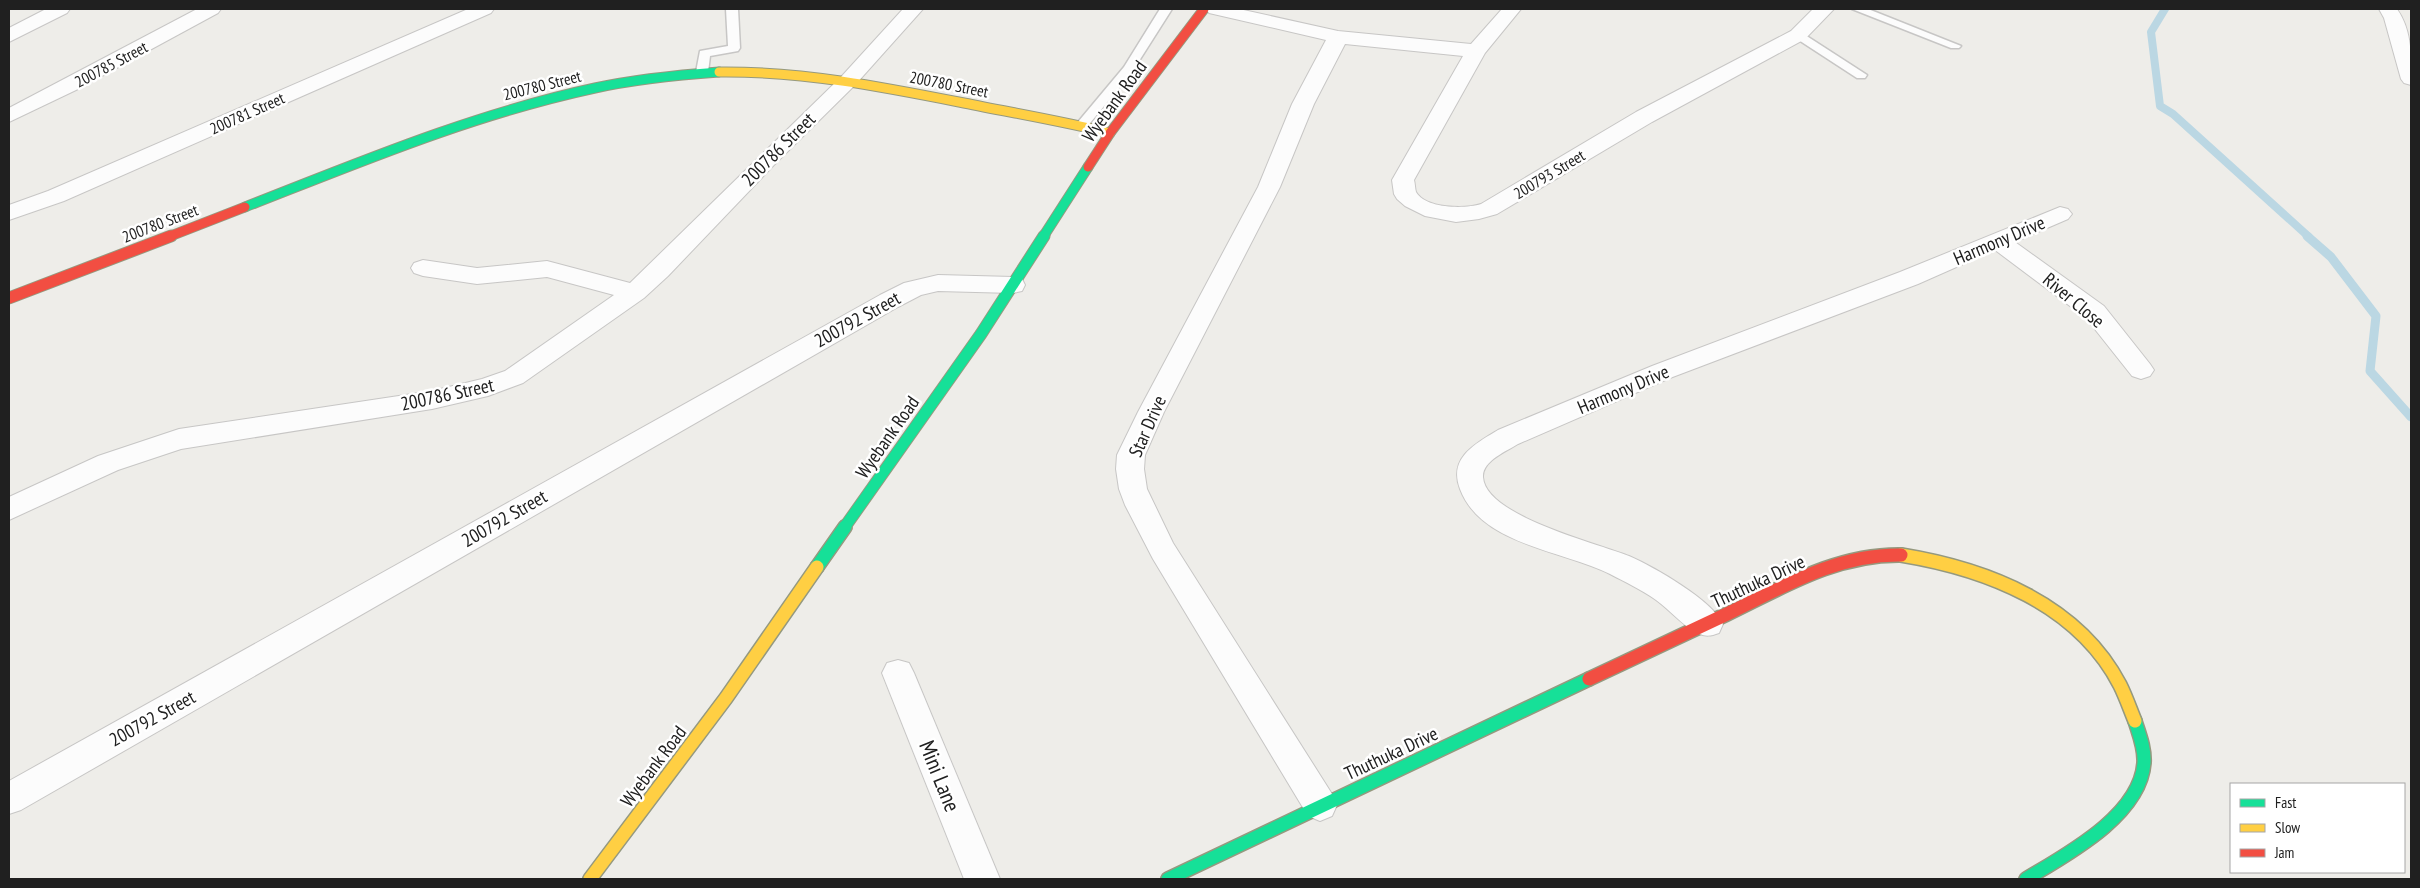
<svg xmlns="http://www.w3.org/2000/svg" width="2420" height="888" viewBox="0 0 2420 888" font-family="'PT Sans Narrow',sans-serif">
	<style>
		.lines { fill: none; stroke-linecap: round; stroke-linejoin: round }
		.stream-far1 { stroke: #bbd7e3; stroke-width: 8 }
		.stream { stroke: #bbd7e3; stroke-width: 9 }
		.lane-casing { stroke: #c7c6c5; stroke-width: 3 }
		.street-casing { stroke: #c7c6c5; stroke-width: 2 }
		.fast-far2-casing { stroke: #95997f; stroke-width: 11 }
		.fast-far1-casing { stroke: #95997f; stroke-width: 13 }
		.fast-casing { stroke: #95997f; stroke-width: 16 }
		.slow-far1-casing { stroke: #95997f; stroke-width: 11 }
		.slow-casing { stroke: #95997f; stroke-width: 16 }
		.jam-far2-casing { stroke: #95997f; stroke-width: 11 }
		.jam-far1-casing { stroke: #95997f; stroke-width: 13 }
		.jam-casing { stroke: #95997f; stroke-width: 16 }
		.lane { fill: #fcfcfc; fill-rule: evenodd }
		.street { fill: #fcfcfc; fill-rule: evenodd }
		.fast-far2 { stroke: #16e098; stroke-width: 9 }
		.fast-far1 { stroke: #16e098; stroke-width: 11 }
		.fast { stroke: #16e098; stroke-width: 13 }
		.slow-far1 { stroke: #ffcf43; stroke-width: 9 }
		.slow { stroke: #ffcf43; stroke-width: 13 }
		.jam-far2 { stroke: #f24e42; stroke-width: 9 }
		.jam-far1 { stroke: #f24e42; stroke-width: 11 }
		.jam { stroke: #f24e42; stroke-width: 13 }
		.labels { text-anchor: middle; stroke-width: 5; stroke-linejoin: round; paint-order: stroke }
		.far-street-label { font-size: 16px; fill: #202020; stroke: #fff }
		.street-label { font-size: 19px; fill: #202020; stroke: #fff }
		.near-street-label { font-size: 22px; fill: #202020; stroke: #fff }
	</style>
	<rect width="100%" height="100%" fill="#eeede9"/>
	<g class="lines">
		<path class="stream-far1" d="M2165,9L2151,32L2160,106L2173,114L2309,237"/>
		<path class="stream" d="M2307,236L2331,257L2376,316L2370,371L2411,417"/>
		<defs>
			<g id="lane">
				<path d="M726,9H738L740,48L738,51L710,56L708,72L702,76L698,75L696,72L700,51L728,46Z"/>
				<path d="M1160,9H1172L1132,72L1086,128H1078L1076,125L1078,122L1124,67Z"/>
				<path d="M1852,9H1868L1961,46L1959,48H1951Z"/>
				<path d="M1798,32L1802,33L1867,75L1865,78H1857L1794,37L1792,35Z"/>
			</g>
			<g id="street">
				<path d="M46,9H70L67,13L9,42V28Z"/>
				<path d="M197,9H221L218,13L76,90L9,122V108Z"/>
				<path d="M468,9H494L491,13L64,201L9,220V205L48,191Z"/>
				<path d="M903,9H923L855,85L774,165L668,276L644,298L523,383L488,396L432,409L181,449L118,470L9,520V497L98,456L179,429L432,391L482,379L505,371L614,295L547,277L477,284L423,276L414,273L411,268L414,263L423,260L477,268L547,261L630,283L841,77Z"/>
				<path d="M1206,9H1239L1338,31L1471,44L1502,9H1521L1485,53L1414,180C1415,183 1415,189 1416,192C1426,209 1465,209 1481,204L1636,112L1791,31L1813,9H1834L1805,39L1652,122L1497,214L1479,219L1456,222L1425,216L1405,206L1397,199L1394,194L1392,180L1463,56L1345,44L1314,104L1280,187L1164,412L1145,455L1144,469L1147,489L1173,543L1332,794L1337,805L1332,816L1320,821L1308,816L1153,559L1125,505L1119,489L1116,469L1117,455L1138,412L1258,187L1292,104L1326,40L1209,13Z"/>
				<path d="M2379,9H2397C2413,32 2411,58 2411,85L2404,83L2401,79L2384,18Z"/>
				<path d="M2060,207L2068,209L2072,214L2068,219L2015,242L2104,306L2150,364L2154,370L2150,376L2141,379L2132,376L2086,318L1995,250L1918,284L1670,378L1518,444C1507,451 1482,461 1483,477C1485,516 1597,543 1629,556C1654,567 1712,600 1723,624L1719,633C1711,636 1706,637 1697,633C1682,625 1670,610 1656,600C1642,590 1625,582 1610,574C1562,550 1481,545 1460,489C1448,458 1475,444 1498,430L1652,366L1900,272Z"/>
				<path d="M938,275L1013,277L1022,279L1025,285L1022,291L1013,293L938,291L921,295L898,307L21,810L9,814V781L880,295L904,283Z"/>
				<path d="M898,660L909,663L914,673L1000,879H964L882,673L887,663Z"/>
			</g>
			<g id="fast-far2">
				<path d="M245,207C360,162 474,114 595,88C636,79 678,75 719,72"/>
				<path d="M1043,237L1088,167"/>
			</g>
			<path id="fast-far1" d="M844,528L981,334L1044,236"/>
			<g id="fast">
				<path d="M817,567L845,527"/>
				<path d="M1168,879L1589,679"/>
				<path d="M2026,879C2066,855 2140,816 2144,763C2145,748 2139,734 2135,721"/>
			</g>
			<path id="slow-far1" d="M719,72C802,71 883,87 964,103C1013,113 1062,121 1110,133"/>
			<g id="slow">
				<path d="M1901,555C1987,569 2078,604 2120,685C2126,697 2130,709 2135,721"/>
				<path d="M590,879L726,698L817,567"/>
			</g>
			<g id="jam-far2">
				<path d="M1088,167L1110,133L1204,9"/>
				<path d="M168,237L245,207"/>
			</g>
			<path id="jam-far1" d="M9,298L171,236"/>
			<path id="jam" d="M1589,679C1635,657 1681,636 1727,614C1783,587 1836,554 1901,555"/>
		</defs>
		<use href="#lane" class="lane-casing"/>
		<use href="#street" class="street-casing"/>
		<use href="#fast-far2" class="fast-far2-casing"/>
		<use href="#fast-far1" class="fast-far1-casing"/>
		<use href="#fast" class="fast-casing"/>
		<use href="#slow-far1" class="slow-far1-casing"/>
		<use href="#slow" class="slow-casing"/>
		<use href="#jam-far2" class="jam-far2-casing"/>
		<use href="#jam-far1" class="jam-far1-casing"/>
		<use href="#jam" class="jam-casing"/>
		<use href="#lane" class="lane"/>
		<use href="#street" class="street"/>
		<use href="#fast-far2" class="fast-far2"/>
		<use href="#fast-far1" class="fast-far1"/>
		<use href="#fast" class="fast"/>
		<use href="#slow-far1" class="slow-far1"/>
		<use href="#slow" class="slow"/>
		<use href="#jam-far2" class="jam-far2"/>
		<use href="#jam-far1" class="jam-far1"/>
		<use href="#jam" class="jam"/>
	</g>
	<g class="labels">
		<g class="far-street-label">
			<text transform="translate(111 64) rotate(-28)" y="6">200785 Street</text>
			<text transform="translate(949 84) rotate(11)" y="6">200780 Street</text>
			<text transform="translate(542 85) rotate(-14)" y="6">200780 Street</text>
			<text transform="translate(247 113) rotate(-24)" y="6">200781 Street</text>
			<text transform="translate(1549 174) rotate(-31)" y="6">200793 Street</text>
			<text transform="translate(160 223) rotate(-21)" y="6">200780 Street</text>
		</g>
		<g class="street-label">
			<text transform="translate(1114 101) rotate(-54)" y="7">Wyebank Road</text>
			<text transform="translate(778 149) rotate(-45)" y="7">200786 Street</text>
			<text transform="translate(1999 240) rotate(-23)" y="7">Harmony Drive</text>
			<text transform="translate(2074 300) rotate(40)" y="7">River Close</text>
			<text transform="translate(857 319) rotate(-29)" y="7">200792 Street</text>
			<text transform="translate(1623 389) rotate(-23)" y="7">Harmony Drive</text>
			<text transform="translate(447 394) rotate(-12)" y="7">200786 Street</text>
			<text transform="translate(1147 426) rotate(-66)" y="7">Star Drive</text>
			<text transform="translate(887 437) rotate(-55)" y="7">Wyebank Road</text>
			<text transform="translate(504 518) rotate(-30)" y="7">200792 Street</text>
			<text transform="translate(1758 581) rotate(-25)" y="7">Thuthuka Drive</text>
			<text transform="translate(152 718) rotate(-29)" y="7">200792 Street</text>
			<text transform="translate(1391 753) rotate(-25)" y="7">Thuthuka Drive</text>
			<text transform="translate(653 766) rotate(-53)" y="7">Wyebank Road</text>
		</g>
		<g class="near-street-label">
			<text transform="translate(940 776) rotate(68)" y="8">Mini Lane</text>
		</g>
	</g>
	<rect width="2420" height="888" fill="none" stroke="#202020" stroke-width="20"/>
	<rect x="2230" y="783" width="175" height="90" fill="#ffffff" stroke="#a6a6a6"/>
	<rect x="2240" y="799" width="25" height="8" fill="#16e098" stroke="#a6a6a6"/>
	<text x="2275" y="808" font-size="15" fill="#202020">Fast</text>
	<rect x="2240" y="824" width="25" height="8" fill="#ffcf43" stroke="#a6a6a6"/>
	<text x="2275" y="833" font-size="15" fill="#202020">Slow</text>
	<rect x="2240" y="849" width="25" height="8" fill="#f24e42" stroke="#a6a6a6"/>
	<text x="2275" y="858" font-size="15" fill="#202020">Jam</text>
</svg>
